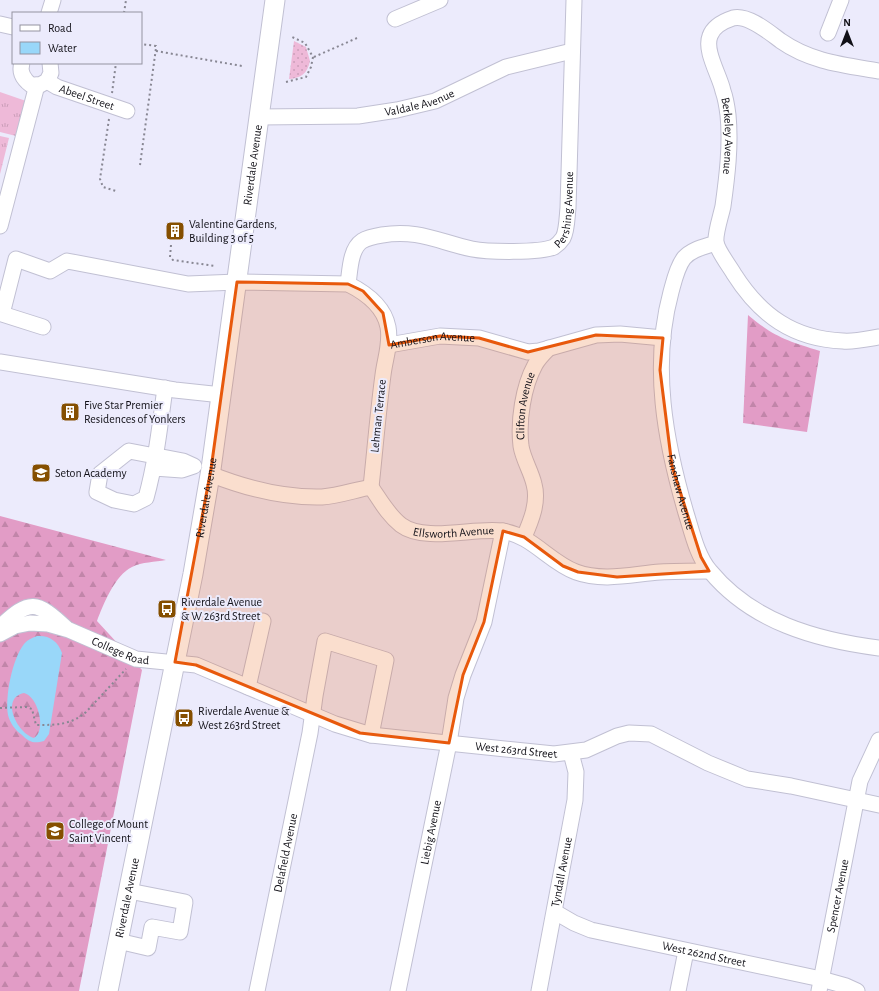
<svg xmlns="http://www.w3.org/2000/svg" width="879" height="991" viewBox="0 0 879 991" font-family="'Alegreya Sans',sans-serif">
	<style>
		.grass { fill: url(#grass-dots) }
		.forest { fill: url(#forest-firs) }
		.park { fill: url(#park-tufts) }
		.water { fill: #99d7f9; fill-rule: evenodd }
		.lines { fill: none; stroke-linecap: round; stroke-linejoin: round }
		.minor-casing { stroke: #c1c0d3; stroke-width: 17 }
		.major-casing { stroke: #c1c0d3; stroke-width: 21 }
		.path { stroke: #888793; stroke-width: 2; stroke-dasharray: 2 3; stroke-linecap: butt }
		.minor { stroke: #fff; stroke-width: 15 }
		.major { stroke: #fff; stroke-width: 19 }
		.marked { fill: #e8590c; fill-opacity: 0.2; stroke: #e8590c; stroke-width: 3; stroke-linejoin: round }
		.labels { text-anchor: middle; stroke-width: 4; stroke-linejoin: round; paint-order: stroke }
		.street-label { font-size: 12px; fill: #111017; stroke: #ecebfc }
		.poi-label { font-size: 12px; fill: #111017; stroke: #ecebfc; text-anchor: start }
	</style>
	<defs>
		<pattern id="grass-dots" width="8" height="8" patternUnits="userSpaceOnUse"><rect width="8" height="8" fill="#eeb9d8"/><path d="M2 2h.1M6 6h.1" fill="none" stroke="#cb9eb9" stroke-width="1.8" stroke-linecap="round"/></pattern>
		<pattern id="forest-firs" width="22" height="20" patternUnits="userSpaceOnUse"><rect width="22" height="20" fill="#e29cc6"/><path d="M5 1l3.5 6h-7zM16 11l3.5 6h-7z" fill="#c185a9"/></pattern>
		<pattern id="park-tufts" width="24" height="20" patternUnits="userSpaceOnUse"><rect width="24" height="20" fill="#eeb9d8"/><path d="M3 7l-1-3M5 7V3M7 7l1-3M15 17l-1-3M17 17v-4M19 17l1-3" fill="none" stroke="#cb9eb9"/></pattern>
	</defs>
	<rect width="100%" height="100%" fill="#ecebfc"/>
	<path class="grass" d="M294,41L306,47L310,61C307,74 301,78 289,79Z"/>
	<g class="forest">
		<path d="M748,315C774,337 788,341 820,351L807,432L743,423Z"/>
		<path d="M0,516L166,560C155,562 142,562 132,567C115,575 103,605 97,621L142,670L79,991H0Z"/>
	</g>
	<g class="park">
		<path d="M0,92L26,101L16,136L0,132Z"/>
		<path d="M0,136L9,138L0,174Z"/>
	</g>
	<path class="water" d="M37,636C49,635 58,641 62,653L49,734L44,741C34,744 29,742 22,735C15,730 10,723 8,715C5,696 12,660 24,644C27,640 32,638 37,636ZM24,693C38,696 47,731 34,738C17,733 0,698 24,693Z"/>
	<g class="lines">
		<defs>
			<g id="minor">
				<path d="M49,13L53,0"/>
				<path d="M395,19L440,0"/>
				<path d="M0,24L13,27"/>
				<path d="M828,33L841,0"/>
				<path d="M22,63C19,72 23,79 31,85H40L47,81L51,73L50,63"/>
				<path id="s1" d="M879,71C844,65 811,62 781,41C770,33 748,14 733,18C724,21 713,27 710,36C704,51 720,76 723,91C726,99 727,107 728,115C731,145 727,177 723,206C721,216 715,233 716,242C717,250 730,267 734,274C760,315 793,339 843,341C854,342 867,339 879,337"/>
				<path id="s2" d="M47,81L57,87L127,111"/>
				<path id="s3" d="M259,117L358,116L397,110L435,101L506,67L572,51"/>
				<path d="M0,226L37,85"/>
				<path id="s4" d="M716,243C704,247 692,249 684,258C677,267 674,281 671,292C651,366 665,441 686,513C692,532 697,556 710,571C752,622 816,640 879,648"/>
				<path id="s5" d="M348,284C350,271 350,249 362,241C367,238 376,236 382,235C418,229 439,242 472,249C487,252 540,253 554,247C557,245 561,241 563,238C567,231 567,217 568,208L574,0"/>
				<path d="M43,327L2,314L16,259L50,271L67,261L188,284L237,282L348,284C366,293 384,306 388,327C391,344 385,358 383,375C378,412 375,450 371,487"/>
				<path id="s6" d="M389,345L440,336L479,338L528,352L539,351L596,335L620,334L663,338"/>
				<path d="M0,362L175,390L222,395"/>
				<path d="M154,468L182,470L194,466L183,461L157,456H155L129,451L100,474L97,492L114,500L134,504L146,498C156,462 160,425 165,388"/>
				<path id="s7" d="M210,474C245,488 284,498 322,497C338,496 355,490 371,487C380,500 388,515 401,525C425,543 475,527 502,531C532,535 549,562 576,572C603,582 633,574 660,572C676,571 693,571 709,571"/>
				<path id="s8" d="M524,537C531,521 539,502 534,484C531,471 523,459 521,446C518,421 523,387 535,365C538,359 544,353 549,348"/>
				<path d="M0,627C30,599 36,600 66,628"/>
				<path id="s9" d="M0,634L15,626L30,623L48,624L69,630L136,659L196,665L335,724L371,735L554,754L586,750L617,736L629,733L651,734L708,763L747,779L791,786L879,805"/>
				<path d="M248,687L263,621"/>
				<path id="s10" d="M555,912L574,923L591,930L821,979L846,986L857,991"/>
				<path d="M118,941L148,948L152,927L180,932L185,902L129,891"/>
				<path id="s11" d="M257,991L310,733L315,696L325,641L386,660L371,735"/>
				<path id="s12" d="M398,991L449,743L456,698L463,675L484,622L503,531"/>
				<path id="s13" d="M539,991L575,800L576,772L571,753"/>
				<path d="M678,991L686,951"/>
				<path id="s14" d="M819,991L860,781L879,740"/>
			</g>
			<g id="major">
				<path id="s15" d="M108,991L193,574L211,469L275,0"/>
			</g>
		</defs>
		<use href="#minor" class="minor-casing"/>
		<use href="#major" class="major-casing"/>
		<g class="path">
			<path d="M124,13L126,0"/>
			<path d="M156,51L242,66"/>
			<path d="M314,57L357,38"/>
			<path d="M286,82L306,77L311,67L313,57L305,43L292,37"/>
			<path d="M112,93L116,63"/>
			<path d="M109,119L100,179L103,187L116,191"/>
			<path d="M140,165L156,48V46L141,44"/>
			<path d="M171,245L170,257L173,260L215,266"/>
			<path d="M0,708L26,707L32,709L36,725C56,725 71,725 86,712L126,669"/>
		</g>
		<use href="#minor" class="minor"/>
		<use href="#major" class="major"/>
	</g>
	<path class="marked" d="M237,282L348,284L363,291L383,313L389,345L440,336L479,338L528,352L596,335L663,338L660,370L672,466L701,557L709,571L617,577L578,572L563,566L524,537L503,531L484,622L463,675L449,743L360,733L196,665L175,662L211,469Z"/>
	<defs>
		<symbol id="building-square" viewBox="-11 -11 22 22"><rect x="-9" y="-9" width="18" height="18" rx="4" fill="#854f00" stroke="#ecebfc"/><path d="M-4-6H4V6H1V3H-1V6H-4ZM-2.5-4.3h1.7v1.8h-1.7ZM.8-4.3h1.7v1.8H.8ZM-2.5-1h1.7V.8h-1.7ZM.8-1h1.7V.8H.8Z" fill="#fff"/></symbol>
		<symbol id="school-square" viewBox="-11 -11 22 22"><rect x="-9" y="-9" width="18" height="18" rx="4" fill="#854f00" stroke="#ecebfc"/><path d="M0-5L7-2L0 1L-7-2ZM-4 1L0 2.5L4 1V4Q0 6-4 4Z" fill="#fff"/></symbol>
		<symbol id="bus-square" viewBox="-11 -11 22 22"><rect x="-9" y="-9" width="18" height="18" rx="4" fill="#854f00" stroke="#ecebfc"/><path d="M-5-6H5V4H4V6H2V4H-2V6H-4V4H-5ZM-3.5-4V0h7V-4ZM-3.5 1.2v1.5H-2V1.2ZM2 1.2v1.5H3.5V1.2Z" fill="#fff"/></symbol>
		<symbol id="university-square" viewBox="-11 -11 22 22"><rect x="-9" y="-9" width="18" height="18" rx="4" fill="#854f00" stroke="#ecebfc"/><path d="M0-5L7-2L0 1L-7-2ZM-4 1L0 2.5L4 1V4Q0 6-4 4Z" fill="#fff"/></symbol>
	</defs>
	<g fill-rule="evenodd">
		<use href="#building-square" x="164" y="220" width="22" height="22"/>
		<use href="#building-square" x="59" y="401" width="22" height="22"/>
		<use href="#school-square" x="30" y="462" width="22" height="22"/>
		<use href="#bus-square" x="156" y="598" width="22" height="22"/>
		<use href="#bus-square" x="173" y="707" width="22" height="22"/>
		<use href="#university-square" x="44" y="820" width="22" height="22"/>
	</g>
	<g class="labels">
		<g class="street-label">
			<text dy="4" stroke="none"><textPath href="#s2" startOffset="43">Abeel Street</textPath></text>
			<text dy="4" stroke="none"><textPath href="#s3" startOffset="162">Valdale Avenue</textPath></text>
			<text dy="4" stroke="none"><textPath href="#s1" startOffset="291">Berkeley Avenue</textPath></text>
			<text dy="4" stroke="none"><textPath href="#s15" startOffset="839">Riverdale Avenue</textPath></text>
			<text dy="4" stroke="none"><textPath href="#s5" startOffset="283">Pershing Avenue</textPath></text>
			<text dy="4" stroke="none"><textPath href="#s6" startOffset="44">Amberson Avenue</textPath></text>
			<text dy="4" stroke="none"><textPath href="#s8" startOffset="136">Clifton Avenue</textPath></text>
			<text transform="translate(378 416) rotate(-84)" y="4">Lehman Terrace</text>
			<text dy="4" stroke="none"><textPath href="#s4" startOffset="275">Fanshaw Avenue</textPath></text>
			<text dy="4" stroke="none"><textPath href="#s15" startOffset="503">Riverdale Avenue</textPath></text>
			<text dy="4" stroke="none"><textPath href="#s7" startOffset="268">Ellsworth Avenue</textPath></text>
			<text dy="4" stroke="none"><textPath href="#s9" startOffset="128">College Road</textPath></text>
			<text dy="4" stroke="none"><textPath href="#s9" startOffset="540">West 263rd Street</textPath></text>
			<text dy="4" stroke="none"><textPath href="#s12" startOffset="162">Liebig Avenue</textPath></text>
			<text dy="4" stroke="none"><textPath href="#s11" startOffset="141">Delafield Avenue</textPath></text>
			<text dy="4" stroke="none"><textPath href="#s13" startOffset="121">Tyndall Avenue</textPath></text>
			<text dy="4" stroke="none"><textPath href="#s14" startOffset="97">Spencer Avenue</textPath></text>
			<text dy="4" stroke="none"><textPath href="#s15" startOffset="95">Riverdale Avenue</textPath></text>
			<text dy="4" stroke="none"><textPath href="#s10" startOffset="156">West 262nd Street</textPath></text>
		</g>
		<g class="poi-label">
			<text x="189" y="228">Valentine Gardens,<tspan x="189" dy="14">Building 3 of 5</tspan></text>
			<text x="84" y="409">Five Star Premier<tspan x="84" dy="14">Residences of Yonkers</tspan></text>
			<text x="55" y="477">Seton Academy</text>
			<text x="181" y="606">Riverdale Avenue<tspan x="181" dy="14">&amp; W 263rd Street</tspan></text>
			<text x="198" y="715">Riverdale Avenue &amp;<tspan x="198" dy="14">West 263rd Street</tspan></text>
			<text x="69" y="828">College of Mount<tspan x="69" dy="14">Saint Vincent</tspan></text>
		</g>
	</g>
	<rect x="12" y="12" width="130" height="52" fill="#ecebfc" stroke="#9493a0"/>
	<rect x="20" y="25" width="20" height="6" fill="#ffffff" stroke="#9493a0"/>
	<text x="48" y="32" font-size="12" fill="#111017">Road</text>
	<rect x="20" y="42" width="20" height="12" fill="#99d7f9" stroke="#9493a0"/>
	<text x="48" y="52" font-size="12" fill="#111017">Water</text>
	<g transform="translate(847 32)" stroke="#ecebfc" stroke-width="3" paint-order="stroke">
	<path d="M0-3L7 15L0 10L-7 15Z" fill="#111017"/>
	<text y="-6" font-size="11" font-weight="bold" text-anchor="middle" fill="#111017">N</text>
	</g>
</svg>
